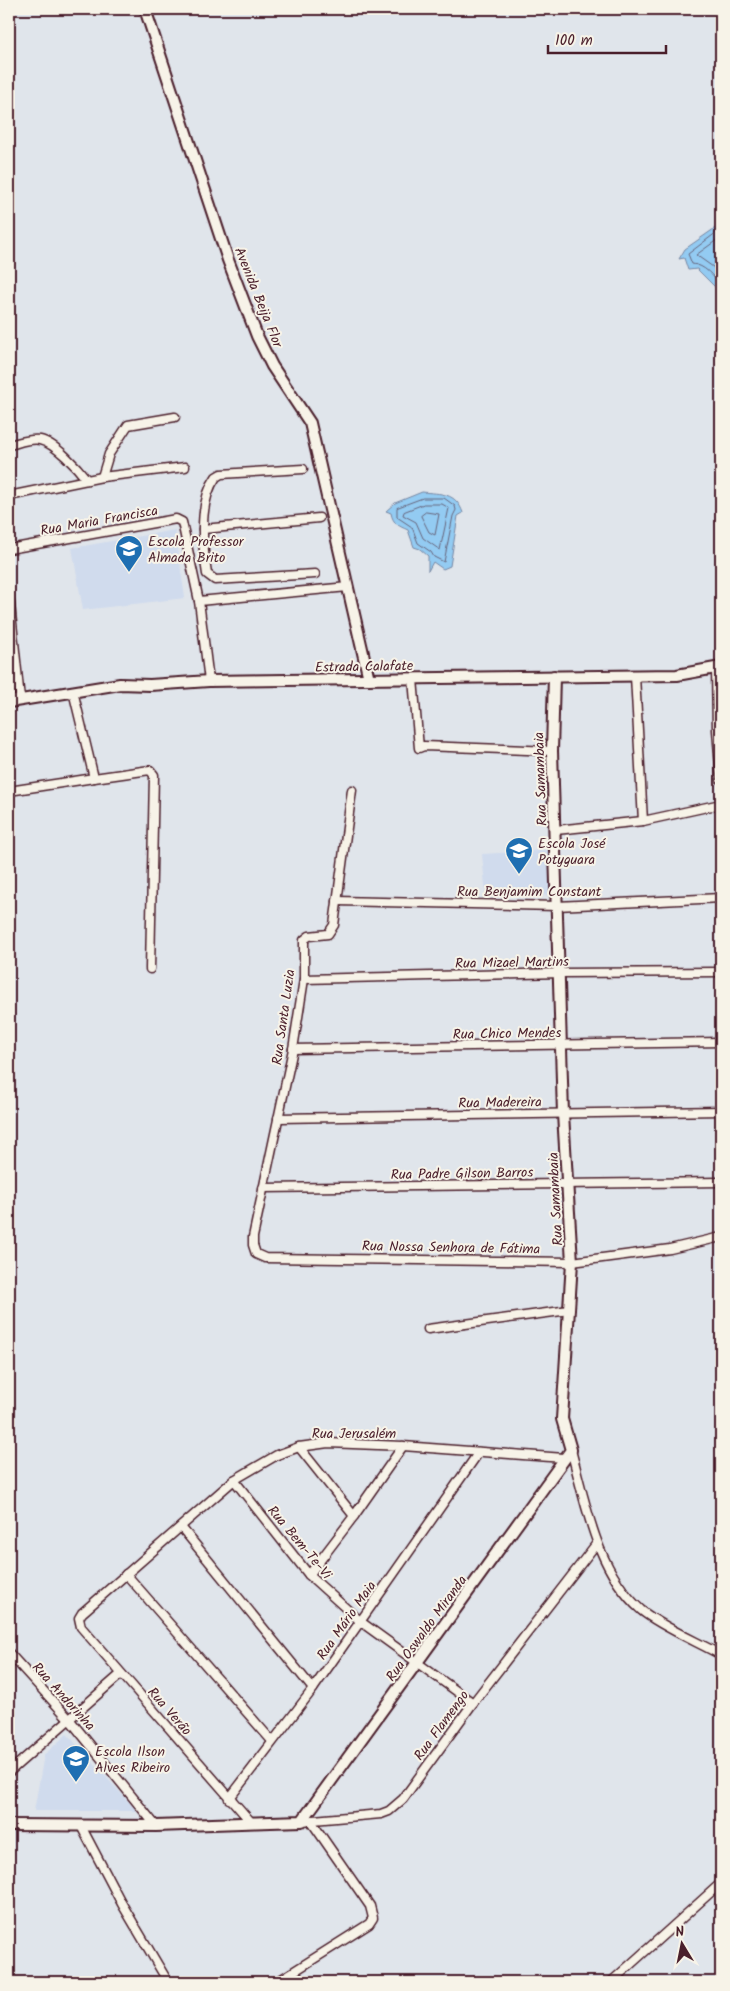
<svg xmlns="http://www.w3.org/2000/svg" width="730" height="1991" viewBox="0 0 730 1991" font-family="Kalam,sans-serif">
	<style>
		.built { fill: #d0dbed }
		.water { fill: #93cbf2; stroke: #7686a2 }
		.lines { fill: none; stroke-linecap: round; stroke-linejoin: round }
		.shore { stroke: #67647b; stroke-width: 1 }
		.street-casing { stroke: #4a1f2b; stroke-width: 11 }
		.secondary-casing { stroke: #4a1f2b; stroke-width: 14 }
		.street { stroke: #f7f3e8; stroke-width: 8 }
		.secondary { stroke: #f7f3e8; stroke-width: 10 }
		.labels { text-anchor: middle; stroke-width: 4; stroke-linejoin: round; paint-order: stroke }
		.street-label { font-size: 14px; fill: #4a1f2b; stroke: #f7f3e8 }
		.poi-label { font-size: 14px; fill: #4a1f2b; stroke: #f7f3e8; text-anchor: start }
	</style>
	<rect width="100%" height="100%" fill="#e0e5eb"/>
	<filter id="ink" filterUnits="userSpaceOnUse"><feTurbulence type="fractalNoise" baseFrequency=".02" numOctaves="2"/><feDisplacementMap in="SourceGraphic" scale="10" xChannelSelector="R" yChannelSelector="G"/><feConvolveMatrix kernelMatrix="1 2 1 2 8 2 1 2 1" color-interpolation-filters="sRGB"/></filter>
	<g filter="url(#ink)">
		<g class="built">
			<path d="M175,530L185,598L83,610L72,548Z"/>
			<path d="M551,850L555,895L486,897L482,854Z"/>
			<path d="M67,1734L137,1811H34L44,1755Z"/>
		</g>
		<g class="water">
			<path d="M721,224V293L697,269L688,270L684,258L679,259L685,249Z"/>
			<path d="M422,492C441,494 456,492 463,513L458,516L450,566L443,569L433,562L428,571V556L420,549L414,547L408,530C399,526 393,524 391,513L386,511L395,503Z"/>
		</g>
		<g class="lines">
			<g class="shore">
				<path d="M721,229L688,254L692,264C705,265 713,276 721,286"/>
				<path d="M721,237L696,255L713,267L721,276"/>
				<path d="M423,498H444L455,506L456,510L453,516L444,562L434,557L431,552L418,543L412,527L397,517V508Z"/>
				<path d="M424,504H442L449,508L440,550L423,538L416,522L403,515L404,512Z"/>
				<path d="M426,512L439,514L435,535L429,532L421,516Z"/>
			</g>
			<defs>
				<g id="street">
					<path d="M9,445C18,443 30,438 40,440C55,443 78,468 87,480"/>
					<path d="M303,469L221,474L216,477C198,502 202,544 207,574L215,580L315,574"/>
					<path d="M102,477L109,454L128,425L175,417"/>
					<path d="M9,496L102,477L185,467"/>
					<path d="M203,529L319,518"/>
					<path d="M9,549L176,519L182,522L199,601L209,681"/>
					<path d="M9,594L20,699"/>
					<path d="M199,601L348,587"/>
					<path d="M716,668L717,730L721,780"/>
					<path d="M635,676L643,821"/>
					<path d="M413,679L419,748L424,746L552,751"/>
					<path d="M73,691L94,778L150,770L154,775L150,969"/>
					<path d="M352,790L334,925L328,934L309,936L304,940V979L293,1049L253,1237V1245L256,1254L265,1258L572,1262L670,1249L721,1237"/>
					<path d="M9,791L94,778"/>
					<path d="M556,830L643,821L721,804"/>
					<path d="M337,901L557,906L721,898"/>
					<path d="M304,979L561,973L721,972"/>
					<path d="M293,1049L721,1042"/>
					<path d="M278,1118L721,1111"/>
					<path d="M263,1188L721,1182"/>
					<path d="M428,1329L569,1310"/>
					<path d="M299,1447L354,1516"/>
					<path d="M571,1450C586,1504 596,1570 641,1610C660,1626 698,1642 721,1655"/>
					<path d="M234,1480L309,1575L361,1622L473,1703"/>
					<path d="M181,1527L313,1689"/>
					<path d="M126,1574L272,1741"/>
					<path d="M309,1575L354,1516L403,1446"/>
					<path d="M9,1653L70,1720L156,1826"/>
					<path d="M9,1772L121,1674"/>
					<path d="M229,1799L313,1689L479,1452"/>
					<path d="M302,1821L381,1814L389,1811L403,1799L473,1703L597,1543"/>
					<path d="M251,1822L81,1627L79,1618L82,1613L234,1480L277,1455L299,1447L328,1443L403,1446L564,1458"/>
					<path d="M81,1826L122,1904L168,1982"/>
					<path d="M277,1982L369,1924L373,1918L370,1906L311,1821"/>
					<path d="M611,1982L721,1883"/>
				</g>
				<g id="secondary">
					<path d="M145,9L228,260L257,336L272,366L310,423L369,679"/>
					<path d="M9,702L120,684L150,685L209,681L677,675L721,667"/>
					<path d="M9,1825L156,1826L302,1821L571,1450L562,1419L572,1262L563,1114L552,751L554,676"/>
				</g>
			</defs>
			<use href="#street" class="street-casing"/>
			<use href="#secondary" class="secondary-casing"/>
			<use href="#street" class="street"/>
			<use href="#secondary" class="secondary"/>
		</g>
	</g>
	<defs>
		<symbol id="school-pin" viewBox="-11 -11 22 30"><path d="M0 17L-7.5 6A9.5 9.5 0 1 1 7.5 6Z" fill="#1f6fb2" stroke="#f7f3e8"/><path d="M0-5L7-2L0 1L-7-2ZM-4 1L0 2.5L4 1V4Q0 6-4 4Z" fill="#fff"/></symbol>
	</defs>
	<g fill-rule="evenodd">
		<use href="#school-pin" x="113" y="533" width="32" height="43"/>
		<use href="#school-pin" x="503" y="835" width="32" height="43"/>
		<use href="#school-pin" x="60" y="1743" width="32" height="43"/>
	</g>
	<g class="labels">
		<g class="street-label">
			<text transform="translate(259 297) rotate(68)" y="5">Avenida Beija Flor</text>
			<text transform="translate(99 520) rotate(-10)" y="5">Rua Maria Francisca</text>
			<text transform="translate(364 666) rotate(-1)" y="5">Estrada Calafate</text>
			<text transform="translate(540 779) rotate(-92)" y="5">Rua Samambaia</text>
			<text x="529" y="896">Rua Benjamim Constant</text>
			<text transform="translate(512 962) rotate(-1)" y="5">Rua Mizael Martins</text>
			<text transform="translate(283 1017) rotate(-82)" y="5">Rua Santa Luzia</text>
			<text transform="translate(507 1033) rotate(-1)" y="5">Rua Chico Mendes</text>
			<text transform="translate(500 1102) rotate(-1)" y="5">Rua Madereira</text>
			<text transform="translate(462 1173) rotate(-1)" y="5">Rua Padre Gilson Barros</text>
			<text transform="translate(555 1199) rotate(-93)" y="5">Rua Samambaia</text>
			<text transform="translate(451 1247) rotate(1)" y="5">Rua Nossa Senhora de Fátima</text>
			<text x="354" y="1438">Rua Jerusalém</text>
			<text transform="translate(300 1542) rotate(50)" y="5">Rua Bem-Te-Vi</text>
			<text transform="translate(346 1620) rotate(-55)" y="5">Rua Mário Maia</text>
			<text transform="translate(426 1628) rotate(-54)" y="5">Rua Oswaldo Miranda</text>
			<text transform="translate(64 1696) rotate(48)" y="5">Rua Andorinha</text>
			<text transform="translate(170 1711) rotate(49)" y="5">Rua Verão</text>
			<text transform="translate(441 1725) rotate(-54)" y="5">Rua Flamengo</text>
		</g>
		<g class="poi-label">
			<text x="148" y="546">Escola Professor<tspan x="148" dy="16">Almada Brito</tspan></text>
			<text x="538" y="848">Escola José<tspan x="538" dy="16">Potyguara</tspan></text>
			<text x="95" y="1756">Escola Ilson<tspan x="95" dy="16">Alves Ribeiro</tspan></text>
		</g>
	</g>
	<rect width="730" height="1991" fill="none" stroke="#f7f3e8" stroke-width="30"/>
	<rect x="15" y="15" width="700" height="1961" fill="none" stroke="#4a1f2b" stroke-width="2" filter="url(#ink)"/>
	<g transform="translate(682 1944) rotate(350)" stroke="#f7f3e8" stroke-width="4" paint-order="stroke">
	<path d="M0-4L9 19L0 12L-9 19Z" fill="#4a1f2b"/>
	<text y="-8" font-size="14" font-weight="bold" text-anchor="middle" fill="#4a1f2b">N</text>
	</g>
	<path d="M548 45v8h118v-8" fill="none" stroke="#4a1f2b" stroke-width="2.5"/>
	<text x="555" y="45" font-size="15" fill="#4a1f2b" stroke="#f7f3e8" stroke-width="4" paint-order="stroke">100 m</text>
</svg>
